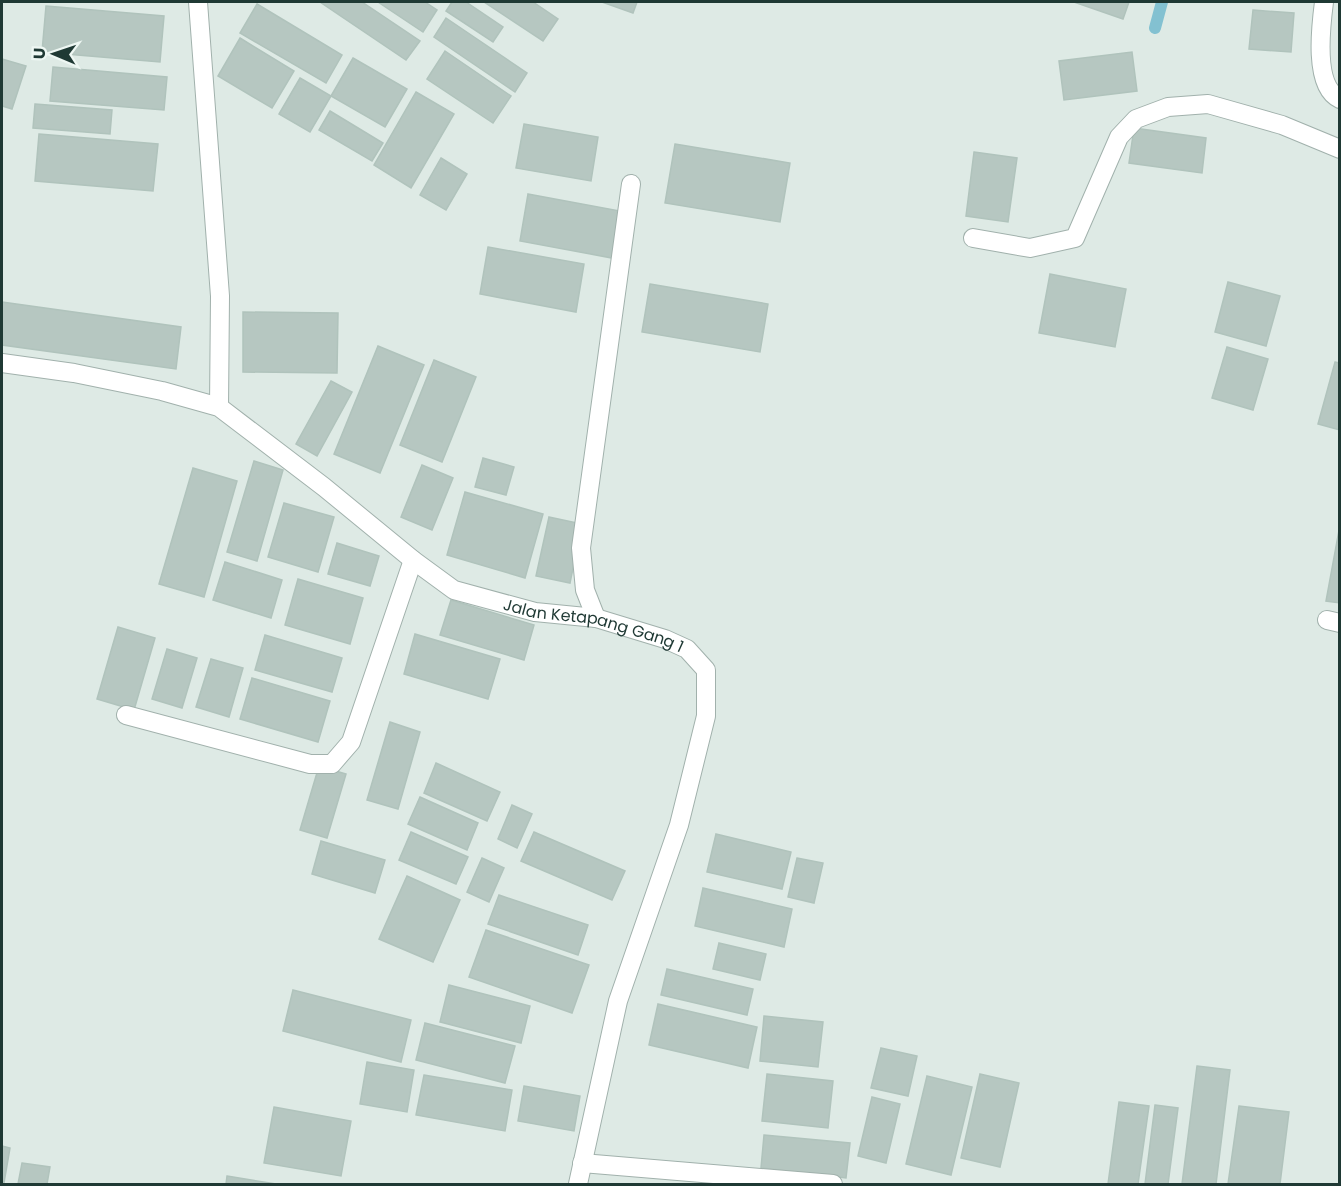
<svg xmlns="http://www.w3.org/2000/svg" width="1341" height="1186" viewBox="0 0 1341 1186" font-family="Poppins,sans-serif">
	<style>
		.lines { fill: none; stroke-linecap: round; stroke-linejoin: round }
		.stream { stroke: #83c1d1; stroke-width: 12 }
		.building { fill: #b6c7c1; stroke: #b0c3bc; stroke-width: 1.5 }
		.minor-casing { stroke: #a1b1ac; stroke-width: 20 }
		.minor { stroke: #fff; stroke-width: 18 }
		.labels { text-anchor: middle; stroke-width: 6; stroke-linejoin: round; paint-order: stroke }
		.street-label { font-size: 16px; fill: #1f3934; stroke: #eef7f3 }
	</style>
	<rect width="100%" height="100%" fill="#deeae5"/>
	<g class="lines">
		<path class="stream" d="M1155,28L1162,2"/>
	</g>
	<g class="building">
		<path d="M320,2H362L420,41L406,60Z"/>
		<path d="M378,2H425L437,10L423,32Z"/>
		<path d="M452,2H466L503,27L493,42L446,11Z"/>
		<path d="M484,2H533L558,19L543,41Z"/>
		<path d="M602,2H637L633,13Z"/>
		<path d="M1074,2H1129L1123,19Z"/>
		<path d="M257,4L342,55L326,83L240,33Z"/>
		<path d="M46,6L164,16L160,62L42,52Z"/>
		<path d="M1253,10L1294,13L1291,52L1249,49Z"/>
		<path d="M446,18L527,73L515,92L434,37Z"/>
		<path d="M240,38L294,71L272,108L218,76Z"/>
		<path d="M445,51L511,96L493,123L427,79Z"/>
		<path d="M1132,52L1137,91L1064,100L1059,61Z"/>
		<path d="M353,58L407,89L385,127L331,96Z"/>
		<path d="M2,59L26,66L12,109L2,106Z"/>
		<path d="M53,67L167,77L164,110L50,101Z"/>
		<path d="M300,78L331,96L310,132L279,114Z"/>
		<path d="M416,92L454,114L411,188L374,165Z"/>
		<path d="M35,104L112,110L110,134L33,128Z"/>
		<path d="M330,111L383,143L372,161L319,130Z"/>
		<path d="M524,124L598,137L591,181L516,168Z"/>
		<path d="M1134,128L1206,138L1202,173L1129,163Z"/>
		<path d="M39,134L158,144L153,191L35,181Z"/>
		<path d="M675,144L790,163L780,222L665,203Z"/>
		<path d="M974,152L1017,158L1008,222L966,216Z"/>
		<path d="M441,158L467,174L446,210L420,195Z"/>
		<path d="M528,194L620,211L612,258L520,241Z"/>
		<path d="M488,247L584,264L576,312L480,294Z"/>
		<path d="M1050,274L1126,289L1115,347L1039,333Z"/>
		<path d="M1228,282L1280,296L1266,346L1215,332Z"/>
		<path d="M650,284L768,304L760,352L642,332Z"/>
		<path d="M2,302L181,327L176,369L2,345Z"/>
		<path d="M243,312L338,313L337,373L243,372Z"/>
		<path d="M378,346L424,365L380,473L334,454Z"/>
		<path d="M1227,347L1268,359L1253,410L1212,398Z"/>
		<path d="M434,360L476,377L442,462L400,445Z"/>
		<path d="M1335,362L1340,363V430L1318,424Z"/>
		<path d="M331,381L352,392L317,456L296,444Z"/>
		<path d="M483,458L514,467L506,495L475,487Z"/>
		<path d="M254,461L283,470L257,561L227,552Z"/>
		<path d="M422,465L453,478L432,530L401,517Z"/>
		<path d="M193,468L237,481L204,597L159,584Z"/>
		<path d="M465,492L543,514L525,578L447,555Z"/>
		<path d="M284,503L334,517L318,572L268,557Z"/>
		<path d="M549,517L582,524L570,583L536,576Z"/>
		<path d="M1340,525V603L1326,601Z"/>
		<path d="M337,543L379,556L370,586L328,574Z"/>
		<path d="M225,562L282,580L271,618L213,600Z"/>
		<path d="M298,579L363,598L350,644L285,625Z"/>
		<path d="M451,600L534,625L524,660L440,635Z"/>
		<path d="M118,627L155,638L134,710L97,699Z"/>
		<path d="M415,634L500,659L488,699L404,674Z"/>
		<path d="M265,635L342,658L332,692L255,670Z"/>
		<path d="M167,649L197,658L182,708L152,699Z"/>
		<path d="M211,659L243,668L229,717L196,707Z"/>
		<path d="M252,678L330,701L318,742L240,719Z"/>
		<path d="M390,722L420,732L398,809L367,800Z"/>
		<path d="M436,763L500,792L487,821L424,793Z"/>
		<path d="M319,766L346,774L327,838L300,830Z"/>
		<path d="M420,797L478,823L467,850L408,824Z"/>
		<path d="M512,805L532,814L517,848L498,839Z"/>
		<path d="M411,832L468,857L456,884L399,860Z"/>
		<path d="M534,832L625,871L612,900L521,861Z"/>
		<path d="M716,834L791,852L782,889L707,872Z"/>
		<path d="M321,841L385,860L375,893L312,874Z"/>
		<path d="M482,858L504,868L489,902L467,892Z"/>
		<path d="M797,858L823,863L814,903L788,897Z"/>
		<path d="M407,876L460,900L433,962L379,939Z"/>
		<path d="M703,888L792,909L784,947L695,926Z"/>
		<path d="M499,895L588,925L578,955L488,924Z"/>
		<path d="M486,930L589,965L572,1013L469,977Z"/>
		<path d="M719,943L766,954L760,980L713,969Z"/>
		<path d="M667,969L753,989L747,1015L661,995Z"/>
		<path d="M449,985L530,1006L521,1043L440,1022Z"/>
		<path d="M293,990L411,1020L401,1062L283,1031Z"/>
		<path d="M658,1004L757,1027L748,1068L649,1045Z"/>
		<path d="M764,1016L823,1022L818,1067L760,1061Z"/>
		<path d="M425,1023L515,1046L505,1083L416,1060Z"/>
		<path d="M881,1048L917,1056L908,1096L871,1088Z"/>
		<path d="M367,1062L414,1070L407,1112L360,1104Z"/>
		<path d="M1197,1066L1230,1070L1216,1184H1182Z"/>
		<path d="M767,1074L833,1081L828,1128L762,1121Z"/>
		<path d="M980,1074L1019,1083L1000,1167L961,1158Z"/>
		<path d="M424,1075L512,1090L505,1131L416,1115Z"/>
		<path d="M927,1076L972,1087L951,1175L906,1164Z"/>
		<path d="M524,1086L580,1096L574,1131L518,1121Z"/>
		<path d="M872,1097L900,1104L886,1163L858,1156Z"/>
		<path d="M1119,1102L1149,1106L1138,1184H1108Z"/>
		<path d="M1155,1105L1178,1108L1168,1184H1145Z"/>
		<path d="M1239,1106L1289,1112L1280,1184H1228Z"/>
		<path d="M274,1107L351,1121L341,1176L264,1163Z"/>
		<path d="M764,1135L850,1143L846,1178L761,1168Z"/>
		<path d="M2,1146L10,1148L4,1183L2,1182Z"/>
		<path d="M22,1163L50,1167L47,1184H18Z"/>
		<path d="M227,1176L276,1184H226Z"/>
	</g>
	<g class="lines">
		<defs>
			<g id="minor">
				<path d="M198,2L220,296L219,407"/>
				<path d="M1324,2C1321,25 1313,87 1340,99"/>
				<path d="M973,238L1030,248L1075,238L1119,137L1136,119L1168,107L1208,104L1282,125L1340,149"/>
				<path id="s1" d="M2,363L74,373L162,391L219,407L324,487L413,560L454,590L535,612L596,618L665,639L687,649L706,670V716L679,825L618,1001L578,1184"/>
				<path d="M596,618L585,590L581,548L631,184"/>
				<path d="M1327,620L1340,623"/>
				<path d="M126,715L310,764H332L351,742L413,560"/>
				<path d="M582,1163L833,1184"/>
			</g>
		</defs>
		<use href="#minor" class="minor-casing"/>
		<use href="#minor" class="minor"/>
	</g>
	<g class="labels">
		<g class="street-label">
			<text dy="6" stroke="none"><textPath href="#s1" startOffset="664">Jalan Ketapang Gang 1</textPath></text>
		</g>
	</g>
	<rect width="1341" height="1186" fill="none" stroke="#1f3934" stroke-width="6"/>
	<g transform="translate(54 54) rotate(272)" stroke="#eef7f3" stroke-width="4.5" paint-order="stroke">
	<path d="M0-4.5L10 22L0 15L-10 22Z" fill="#1f3934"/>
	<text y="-9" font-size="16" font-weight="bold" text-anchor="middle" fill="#1f3934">U</text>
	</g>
</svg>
